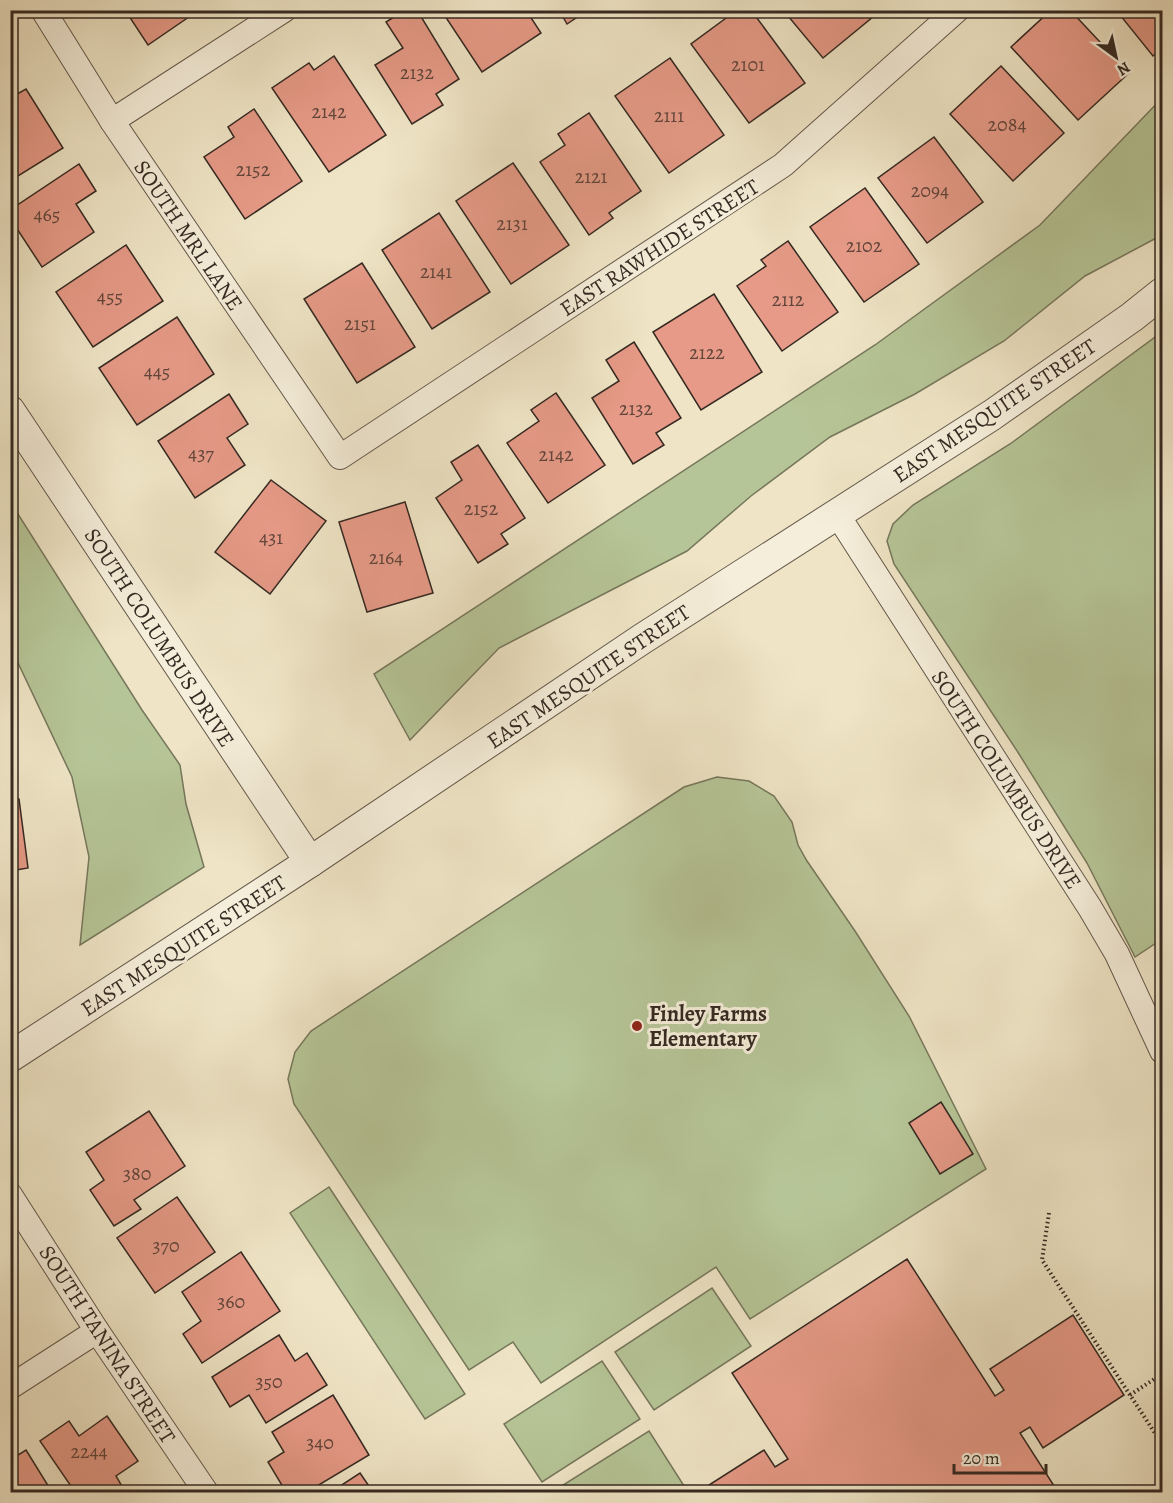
<svg xmlns="http://www.w3.org/2000/svg" width="1173" height="1503" viewBox="0 0 1173 1503" font-family="Alegreya,serif">
	<style>
		.green { fill: #b6c597; stroke: #76775c; stroke-width: 1.5 }
		.building { fill: #e69a87; stroke: #352922; stroke-width: 1.5 }
		.lines { fill: none; stroke-linecap: round; stroke-linejoin: round }
		.minor-casing { stroke: #64584b; stroke-width: 26 }
		.tertiary-casing { stroke: #64584b; stroke-width: 32 }
		.path { stroke: #352922; stroke-width: 4; stroke-dasharray: 1.5 3; stroke-linecap: butt }
		.minor { stroke: #f5eeda; stroke-width: 24 }
		.tertiary { stroke: #f5eeda; stroke-width: 30 }
		.poi-dot { fill: #8f2418; stroke: #f5eeda; stroke-width: 2 }
		.labels { text-anchor: middle; stroke-width: 6; stroke-linejoin: round; paint-order: stroke }
		.number-label { font-size: 20px; fill: #61453b }
		.street-label { font-size: 22px; fill: #352922; stroke: #f5eeda }
		.poi-label { font-size: 22px; font-weight: bold; fill: #352922; stroke: #f5eeda; text-anchor: start }
	</style>
	<rect width="100%" height="100%" fill="#efe5c6"/>
	<filter id="stains"><feTurbulence type="fractalNoise" baseFrequency=".00333" numOctaves="4"/><feColorMatrix values="0 0 0 0 .2 0 0 0 0 .09 0 0 0 0 .02 0 0 0 .5 -.17"/></filter>
	<radialGradient id="worn" r=".72"><stop offset=".6" stop-color="#630" stop-opacity="0"/><stop offset="1" stop-color="#630" stop-opacity=".3"/></radialGradient>
	<g class="green">
		<path d="M1162,98V235L1085,276L1004,341L915,394L830,437L751,496L687,551L499,648L410,740L374,674L875,345L1040,225Z"/>
		<path d="M1162,332V939L1135,957L1087,863L1019,754L894,564L887,541L893,524L913,505L1010,444Z"/>
		<path d="M11,503L142,710L180,765L186,804L204,867L80,945L89,857L72,777L11,648Z"/>
		<path d="M717,777L749,781L774,796L792,822L798,845L807,861L855,931L909,1016L986,1169L750,1319L716,1267L541,1383L513,1342L469,1370L294,1104L288,1079L295,1052L311,1031L684,787Z"/>
		<path d="M329,1187L465,1394L425,1419L290,1213Z"/>
		<path d="M712,1288L751,1346L654,1410L615,1352Z"/>
		<path d="M602,1361L640,1419L542,1482L504,1424Z"/>
		<path d="M649,1431L686,1489L681,1492H552Z"/>
	</g>
	<g class="building">
		<path d="M125,10H199L148,45Z"/>
		<path d="M405,10H417L459,79L436,94L443,105L412,124L375,65L403,48L386,22Z"/>
		<path d="M441,10H526L541,33L482,72Z"/>
		<path d="M559,10H588L567,24Z"/>
		<path d="M737,10H751L805,83L749,123L691,44Z"/>
		<path d="M783,10H870L874,16L823,58Z"/>
		<path d="M1051,10H1070L1129,73L1078,120L1011,47Z"/>
		<path d="M1116,10H1162V48L1153,56Z"/>
		<path d="M334,56L386,135L329,172L272,88L309,63L314,70Z"/>
		<path d="M670,58L724,135L669,173L615,96Z"/>
		<path d="M1001,66L1064,133L1013,181L950,114Z"/>
		<path d="M26,89L63,148L10,181V98Z"/>
		<path d="M254,109L302,181L245,219L204,157L234,137L228,127Z"/>
		<path d="M589,113L641,191L609,213L613,218L589,235L540,162L565,145L558,134Z"/>
		<path d="M934,137L983,202L927,243L878,178Z"/>
		<path d="M513,163L569,245L511,284L456,201Z"/>
		<path d="M79,164L96,191L76,204L94,232L42,267L10,218V210Z"/>
		<path d="M865,188L919,264L864,302L810,227Z"/>
		<path d="M439,213L490,292L432,329L382,250Z"/>
		<path d="M788,241L838,312L782,351L737,286L766,266L761,260Z"/>
		<path d="M126,245L163,301L93,347L56,292Z"/>
		<path d="M362,263L415,347L357,383L304,299Z"/>
		<path d="M714,294L762,372L701,410L653,332Z"/>
		<path d="M177,317L214,374L137,425L99,368Z"/>
		<path d="M634,342L681,418L656,433L664,445L633,464L592,398L619,381L606,360Z"/>
		<path d="M556,393L605,465L548,503L507,443L539,421L531,410Z"/>
		<path d="M229,394L248,424L227,438L245,465L195,498L158,441Z"/>
		<path d="M478,445L525,518L501,534L508,544L478,563L436,498L462,480L451,462Z"/>
		<path d="M271,480L326,521L270,594L215,552Z"/>
		<path d="M405,502L433,593L367,612L339,522Z"/>
		<path d="M19,799L28,868L10,871V800Z"/>
		<path d="M941,1102L973,1154L940,1174L909,1123Z"/>
		<path d="M149,1111L185,1166L134,1200L141,1209L114,1226L90,1190L104,1180L86,1152Z"/>
		<path d="M177,1197L215,1252L155,1293L117,1238Z"/>
		<path d="M241,1252L280,1311L202,1363L183,1334L201,1321L182,1292Z"/>
		<path d="M907,1259L995,1396L1004,1390L990,1369L1073,1315L1124,1395L1043,1448L1030,1427L1020,1433L1058,1492H698L764,1450L775,1467L788,1459L732,1373Z"/>
		<path d="M279,1335L295,1361L307,1353L327,1385L266,1423L249,1395L230,1407L212,1377Z"/>
		<path d="M333,1395L369,1455L307,1492H286L268,1462L284,1452L272,1432Z"/>
		<path d="M107,1416L138,1461L116,1476L123,1488L116,1492H75L40,1441L69,1421L79,1436Z"/>
		<path d="M26,1450L52,1492H10V1460Z"/>
		<path d="M360,1473L373,1492H331Z"/>
	</g>
	<g class="lines">
		<defs>
			<g id="minor">
				<path d="M43,10L112,121L340,457L783,165L957,10"/>
				<path d="M112,121L284,10"/>
				<path d="M837,514L1090,908L1117,954L1162,1051"/>
				<path d="M10,1195L97,1331L206,1492"/>
				<path d="M10,1387L97,1331"/>
			</g>
			<g id="tertiary">
				<path d="M10,411L310,862"/>
				<path d="M10,1057L310,862L642,639L992,415L1132,317L1162,293"/>
			</g>
		</defs>
		<use href="#minor" class="minor-casing"/>
		<use href="#tertiary" class="tertiary-casing"/>
		<g class="path">
			<path d="M1049,1213L1042,1260L1162,1444"/>
			<path d="M1130,1395L1162,1374"/>
		</g>
		<use href="#minor" class="minor"/>
		<use href="#tertiary" class="tertiary"/>
	</g>
	<circle class="poi-dot" cx="637" cy="1026" r="6"/>
	<g class="labels">
		<g class="number-label">
			<text x="748" y="71">2101</text>
			<text x="417" y="79">2132</text>
			<text x="329" y="118">2142</text>
			<text x="669" y="122">2111</text>
			<text x="1007" y="131">2084</text>
			<text x="253" y="176">2152</text>
			<text x="591" y="183">2121</text>
			<text x="930" y="197">2094</text>
			<text x="47" y="221">465</text>
			<text x="512" y="230">2131</text>
			<text x="864" y="252">2102</text>
			<text x="436" y="278">2141</text>
			<text x="110" y="303">455</text>
			<text x="788" y="306">2112</text>
			<text x="360" y="330">2151</text>
			<text x="707" y="359">2122</text>
			<text x="157" y="378">445</text>
			<text x="636" y="415">2132</text>
			<text x="201" y="460">437</text>
			<text x="556" y="461">2142</text>
			<text x="481" y="515">2152</text>
			<text x="271" y="544">431</text>
			<text x="386" y="564">2164</text>
			<text x="137" y="1180">380</text>
			<text x="166" y="1252">370</text>
			<text x="231" y="1308">360</text>
			<text x="269" y="1388">350</text>
			<text x="320" y="1449">340</text>
			<text x="89" y="1458">2244</text>
		</g>
		<g class="street-label">
			<text transform="translate(189 235) rotate(56)" y="8">SOUTH MRL LANE</text>
			<text transform="translate(659 247) rotate(-33)" y="8">EAST RAWHIDE STREET</text>
			<text transform="translate(994 410) rotate(-34)" y="8">EAST MESQUITE STREET</text>
			<text transform="translate(160 637) rotate(57)" y="8">SOUTH COLUMBUS DRIVE</text>
			<text transform="translate(588 676) rotate(-34)" y="8">EAST MESQUITE STREET</text>
			<text transform="translate(1007 779) rotate(57)" y="8">SOUTH COLUMBUS DRIVE</text>
			<text transform="translate(183 945) rotate(-33)" y="8">EAST MESQUITE STREET</text>
			<text transform="translate(108 1344) rotate(57)" y="8">SOUTH TANINA STREET</text>
		</g>
		<g class="poi-label">
			<text x="649" y="1021">Finley Farms<tspan x="649" dy="25">Elementary</tspan></text>
		</g>
	</g>
	<rect width="1173" height="1503" fill="none" stroke="#efe5c6" stroke-width="36"/>
	<rect x="12" y="12" width="1149" height="1479" fill="none" stroke="#352922" stroke-width="3"/>
	<rect x="18" y="18" width="1137" height="1467" fill="none" stroke="#352922" stroke-width="1.5"/>
	<g transform="translate(1116 57) rotate(147)" stroke="#f5eeda" stroke-width="4.5" paint-order="stroke">
	<path d="M0-4.5L10 22L0 15L-10 22Z" fill="#352922"/>
	<text y="-9" font-size="16" font-weight="bold" text-anchor="middle" fill="#352922">N</text>
	</g>
	<path d="M954 1464v9h92v-9" fill="none" stroke="#352922" stroke-width="3"/>
	<text x="963" y="1464" font-size="18" fill="#352922" stroke="#f5eeda" stroke-width="4.5" paint-order="stroke">20 m</text>
	<rect width="100%" height="100%" filter="url(#stains)"/>
	<rect width="100%" height="100%" fill="url(#worn)"/>
</svg>
